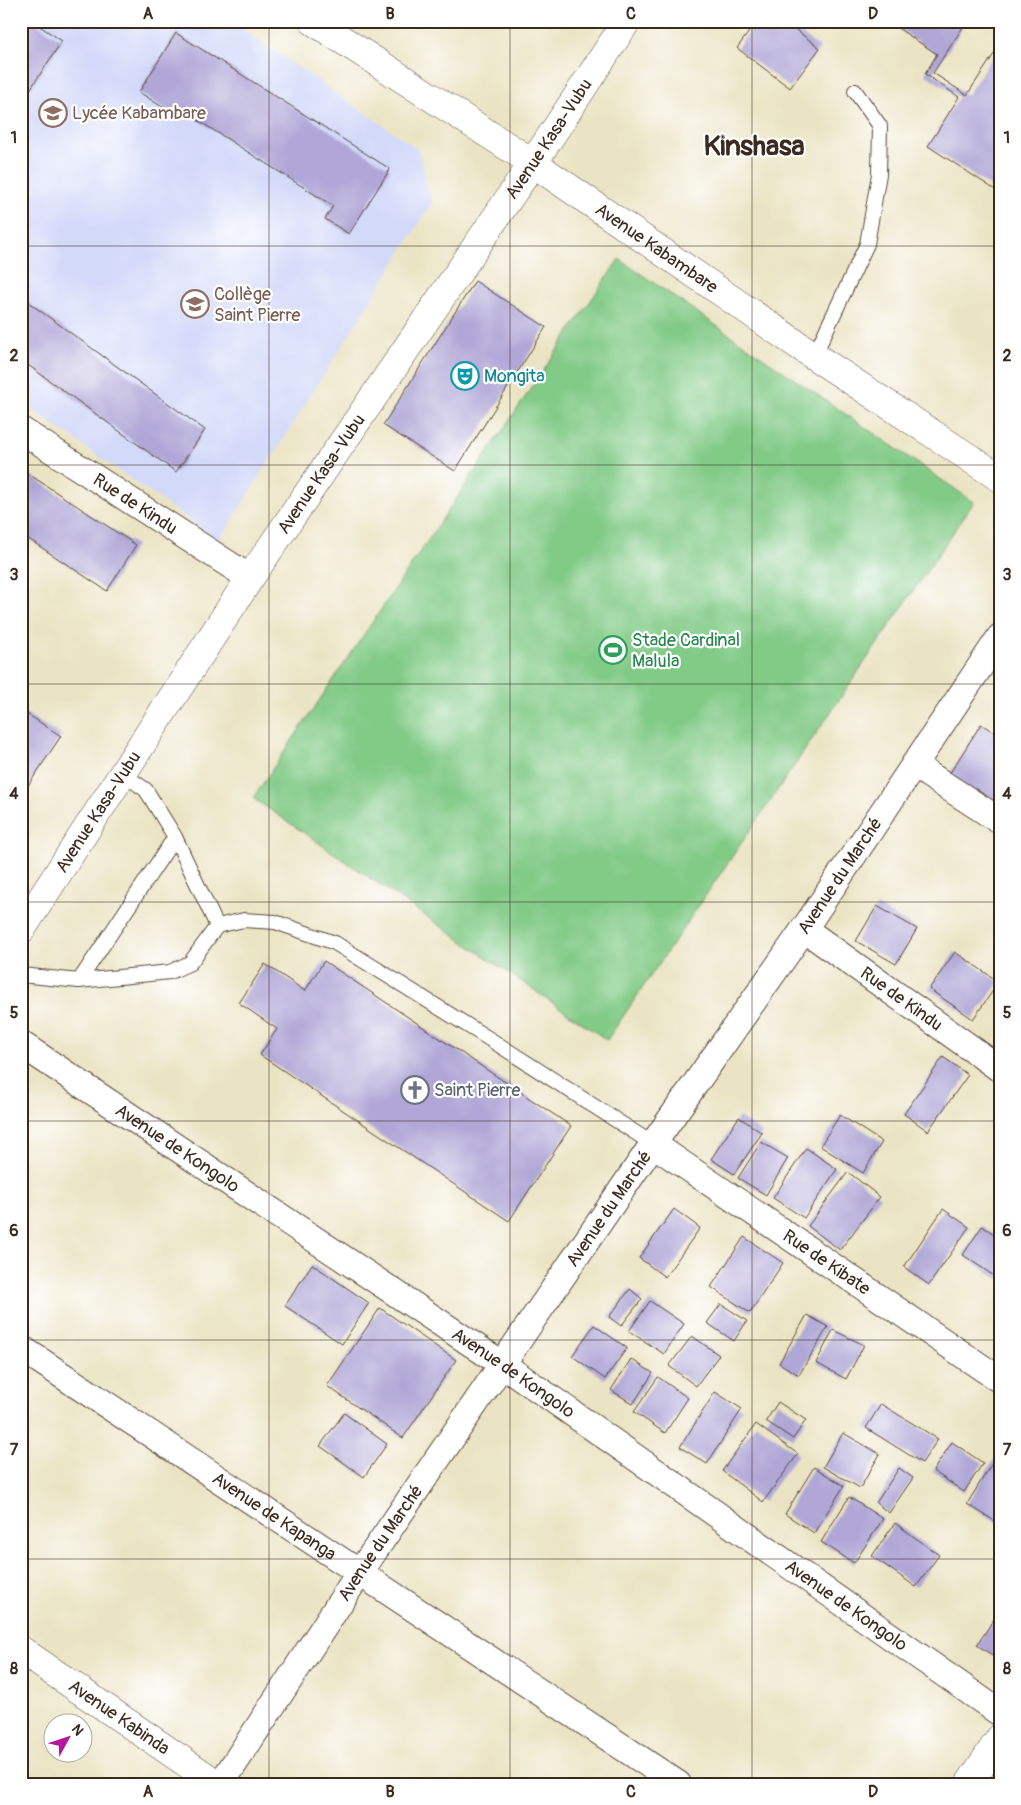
<svg xmlns="http://www.w3.org/2000/svg" width="1021" height="1805" viewBox="0 0 1021 1805" font-family="Pangolin,sans-serif">
	<style>
		.built { fill: #d3d9f9 }
		.green { fill: #82cb87; stroke: #5e7a52 }
		.building { fill: #b0a7d7 }
		.lines { fill: none; stroke-linecap: round; stroke-linejoin: round }
		.lane-casing { stroke: #554637; stroke-width: 16 }
		.street-casing { stroke: #554637; stroke-width: 28 }
		.secondary-casing { stroke: #554637; stroke-width: 29 }
		.primary-casing { stroke: #554637; stroke-width: 29 }
		.lane { stroke: #fff; stroke-width: 14 }
		.street { stroke: #fff; stroke-width: 26 }
		.secondary { stroke: #fff; stroke-width: 28 }
		.primary { stroke: #fff; stroke-width: 28 }
		.grid { fill: none; stroke: #3b2a1e; stroke-width: 1; stroke-opacity: 0.55 }
		.labels { text-anchor: middle; stroke-width: 4.5; stroke-linejoin: round; paint-order: stroke }
		.education-label { font-size: 18px; fill: #785e54; stroke: #fff; text-anchor: start }
		.street-label { font-size: 18px; fill: #3b2a1e; stroke: #fff }
		.culture-label { font-size: 18px; fill: #0d838f; stroke: #fff; text-anchor: start }
		.leisure-label { font-size: 18px; fill: #27864d; stroke: #fff; text-anchor: start }
		.worship-label { font-size: 18px; fill: #5b616d; stroke: #fff; text-anchor: start }
		.town-label { font-size: 28px; font-weight: bold; fill: #3b2a1e; stroke: #fff }
		.neatline { fill: none; stroke: #3b2a1e; stroke-width: 2 }
		.grid-label { font-size: 16px; text-anchor: middle; font-weight: bold; fill: #3b2a1e }
	</style>
	<rect width="100%" height="100%" fill="#fff"/>
	<filter id="ink" filterUnits="userSpaceOnUse"><feTurbulence type="fractalNoise" baseFrequency=".02" numOctaves="2"/><feDisplacementMap in="SourceGraphic" scale="10" xChannelSelector="R" yChannelSelector="G"/><feConvolveMatrix kernelMatrix="1 2 1 2 8 2 1 2 1" color-interpolation-filters="sRGB"/></filter>
	<filter id="wash" filterUnits="userSpaceOnUse"><feTurbulence type="fractalNoise" baseFrequency=".0096" numOctaves="4" result="noise"/><feDisplacementMap in="SourceGraphic" scale="20" xChannelSelector="R" yChannelSelector="G"/><feGaussianBlur stdDeviation="1.12" result="paint"/><feColorMatrix in="noise" values="0 0 0 0 0 0 0 0 0 0 0 0 0 0 0 0 0 1.4 0 .05"/><feComposite in="paint" operator="in"/></filter>
	<g filter="url(#wash)">
		<rect width="100%" height="100%" fill="#ebe4c4"/>
		<path class="built" d="M21,21H230L418,149L432,203L219,541L21,402Z"/>
		<path class="green" d="M619,259L974,502L607,1040L253,798Z"/>
		<g id="blocks">
			<g class="building">
				<path d="M21,21H32L62,41L29,91L21,86Z"/>
				<path d="M757,21H784L820,48L790,88L737,48Z"/>
				<path d="M887,21H967L933,73L967,95L1000,45V193L928,146L959,97L925,74L937,54Z"/>
				<path d="M176,33L390,169L349,234L325,219L333,206L177,107L173,114L139,92Z"/>
				<path d="M475,281L546,327L455,471L383,425Z"/>
				<path d="M21,297L205,430L176,472L21,360Z"/>
				<path d="M21,469L136,545L107,591L21,534Z"/>
				<path d="M21,710L61,736L21,796Z"/>
				<path d="M981,724L1000,736V809L948,776Z"/>
				<path d="M877,906L917,929L896,964L856,941Z"/>
				<path d="M955,952L999,982L973,1019L929,989Z"/>
				<path d="M324,961L571,1126L509,1221L260,1055L277,1029L239,1003L265,964L305,991Z"/>
				<path d="M943,1057L968,1075L928,1131L904,1114Z"/>
				<path d="M840,1115L882,1142L863,1173L820,1146Z"/>
				<path d="M739,1117L762,1133L734,1174L711,1159Z"/>
				<path d="M761,1142L788,1158L766,1195L738,1178Z"/>
				<path d="M806,1148L837,1169L804,1218L773,1198Z"/>
				<path d="M848,1172L880,1197L840,1250L808,1226Z"/>
				<path d="M674,1209L700,1228L665,1277L639,1258Z"/>
				<path d="M943,1209L969,1227L929,1285L904,1267Z"/>
				<path d="M982,1226L1000,1238V1280L963,1255Z"/>
				<path d="M744,1237L783,1263L750,1313L711,1287Z"/>
				<path d="M312,1264L369,1303L342,1344L285,1306Z"/>
				<path d="M630,1289L642,1299L621,1326L609,1317Z"/>
				<path d="M650,1301L684,1324L664,1354L629,1331Z"/>
				<path d="M721,1304L747,1321L734,1341L707,1323Z"/>
				<path d="M380,1308L456,1360L403,1438L327,1386Z"/>
				<path d="M807,1315L828,1327L799,1375L779,1363Z"/>
				<path d="M594,1325L627,1348L605,1379L572,1356Z"/>
				<path d="M833,1330L864,1345L846,1379L816,1363Z"/>
				<path d="M692,1336L719,1355L696,1386L669,1366Z"/>
				<path d="M631,1359L653,1373L633,1404L611,1390Z"/>
				<path d="M658,1377L688,1398L665,1433L634,1412Z"/>
				<path d="M715,1392L742,1409L707,1464L680,1447Z"/>
				<path d="M778,1402L806,1420L793,1439L766,1421Z"/>
				<path d="M881,1404L938,1439L922,1463L866,1428Z"/>
				<path d="M344,1413L387,1444L364,1477L320,1446Z"/>
				<path d="M756,1424L798,1454L763,1502L722,1471Z"/>
				<path d="M843,1433L880,1454L860,1488L823,1467Z"/>
				<path d="M952,1442L983,1463L964,1492L933,1471Z"/>
				<path d="M1000,1450V1520L998,1523L967,1504Z"/>
				<path d="M814,1467L844,1486L814,1533L785,1514Z"/>
				<path d="M899,1468L913,1478L889,1513L876,1503Z"/>
				<path d="M849,1497L883,1519L854,1563L821,1542Z"/>
				<path d="M895,1523L939,1555L916,1587L872,1556Z"/>
				<path d="M1000,1610V1660L977,1645Z"/>
			</g>
		</g>
	</g>
	<g filter="url(#ink)">
		<use href="#blocks" fill-opacity="0" stroke="#554637" stroke-width="1"/>
		<g class="lines">
			<defs>
				<g id="lane">
					<path d="M814,356L867,244L879,174L880,126L855,91"/>
					<path d="M123,774L146,790L175,837L217,926"/>
					<path d="M21,975L79,981L175,837"/>
					<path d="M79,981L170,972L190,963L217,926L244,920L275,922L335,943L499,1045L653,1144"/>
				</g>
				<g id="street">
					<path id="s1" d="M21,430L250,578"/>
					<path d="M914,765L1000,821"/>
					<path id="s2" d="M804,929L1000,1069"/>
					<path id="s3" d="M21,1044L502,1364L1000,1713"/>
					<path id="s4" d="M653,1144L1000,1380"/>
					<path id="s5" d="M21,1348L678,1784"/>
					<path id="s6" d="M221,1784L360,1572L653,1144L804,929L1000,637"/>
				</g>
				<g id="secondary">
					<path id="s7" d="M313,21L533,163L814,356L1000,478"/>
					<path id="s8" d="M21,1650L217,1784"/>
					<path d="M969,1784L1000,1738"/>
				</g>
				<g id="primary">
					<path id="s9" d="M21,930L250,578L533,163L627,21"/>
				</g>
			</defs>
			<use href="#lane" class="lane-casing"/>
			<use href="#street" class="street-casing"/>
			<use href="#secondary" class="secondary-casing"/>
			<use href="#primary" class="primary-casing"/>
			<use href="#lane" class="lane"/>
			<use href="#street" class="street"/>
			<use href="#secondary" class="secondary"/>
			<use href="#primary" class="primary"/>
		</g>
	</g>
	<path class="grid" d="M269,21V1784M510,21V1784M752,21V1784M21,246H1000M21,465H1000M21,684H1000M21,902H1000M21,1121H1000M21,1340H1000M21,1559H1000"/>
	<defs>
		<symbol id="school-ring" viewBox="-11 -11 22 22"><circle r="9.5" fill="#fff" stroke="#8d6e63" stroke-width="1.5"/><path d="M0-5L7-2L0 1L-7-2ZM-4 1L0 2.5L4 1V4Q0 6-4 4Z" fill="#8d6e63"/></symbol>
		<symbol id="theatre-ring" viewBox="-11 -11 22 22"><circle r="9.5" fill="#fff" stroke="#0f9aa8" stroke-width="1.5"/><path d="M-5-5.5Q0-4 5-5.5V0Q5 5 0 6Q-5 5-5 0ZM-3.3-2.5H-1v1.5H-3.3ZM1-2.5H3.3v1.5H1ZM-2.8 1Q0 5.5 2.8 1Z" fill="#0f9aa8"/></symbol>
		<symbol id="stadium-ring" viewBox="-11 -11 22 22"><circle r="9.5" fill="#fff" stroke="#2e9e5b" stroke-width="1.5"/><path d="M0-5a6.5 5 0 1 0 0 10a6.5 5 0 1 0 0-10ZM-3.5-1.8h7v3.6h-7Z" fill="#2e9e5b"/></symbol>
		<symbol id="church-ring" viewBox="-11 -11 22 22"><circle r="9.5" fill="#fff" stroke="#6b7280" stroke-width="1.5"/><path d="M-1.2-6h2.4v3.5h3.3v2.4h-3.3V6h-2.4V-.1h-3.3v-2.4h3.3Z" fill="#6b7280"/></symbol>
	</defs>
	<g fill-rule="evenodd">
		<use href="#school-ring" x="37" y="97" width="32" height="32"/>
		<use href="#school-ring" x="179" y="288" width="32" height="32"/>
		<use href="#theatre-ring" x="449" y="360" width="32" height="32"/>
		<use href="#stadium-ring" x="597" y="634" width="32" height="32"/>
		<use href="#church-ring" x="399" y="1074" width="32" height="32"/>
	</g>
	<g class="labels">
		<g class="education-label">
			<text x="72" y="119">Lycée Kabambare</text>
			<text x="214" y="300">Collège<tspan x="214" dy="21">Saint Pierre</tspan></text>
		</g>
		<g class="street-label">
			<text dy="6" stroke="none"><textPath href="#s9" startOffset="951">Avenue Kasa-Vubu</textPath></text>
			<text dy="6" stroke="none"><textPath href="#s7" startOffset="412">Avenue Kabambare</textPath></text>
			<text dy="6" stroke="none"><textPath href="#s9" startOffset="546">Avenue Kasa-Vubu</textPath></text>
			<text dy="6" stroke="none"><textPath href="#s1" startOffset="136">Rue de Kindu</textPath></text>
			<text dy="6" stroke="none"><textPath href="#s9" startOffset="141">Avenue Kasa-Vubu</textPath></text>
			<text dy="6" stroke="none"><textPath href="#s6" startOffset="1099">Avenue du Marché</textPath></text>
			<text dy="6" stroke="none"><textPath href="#s2" startOffset="120">Rue de Kindu</textPath></text>
			<text dy="6" stroke="none"><textPath href="#s3" startOffset="188">Avenue de Kongolo</textPath></text>
			<text dy="6" stroke="none"><textPath href="#s6" startOffset="694">Avenue du Marché</textPath></text>
			<text dy="6" stroke="none"><textPath href="#s4" startOffset="210">Rue de Kibate</textPath></text>
			<text dy="6" stroke="none"><textPath href="#s3" startOffset="592">Avenue de Kongolo</textPath></text>
			<text dy="6" stroke="none"><textPath href="#s5" startOffset="304">Avenue de Kapanga</textPath></text>
			<text dy="6" stroke="none"><textPath href="#s6" startOffset="289">Avenue du Marché</textPath></text>
			<text dy="6" stroke="none"><textPath href="#s3" startOffset="998">Avenue de Kongolo</textPath></text>
			<text dy="6" stroke="none"><textPath href="#s8" startOffset="119">Avenue Kabinda</textPath></text>
		</g>
		<g class="culture-label">
			<text x="484" y="382">Mongita</text>
		</g>
		<g class="leisure-label">
			<text x="632" y="646">Stade Cardinal<tspan x="632" dy="21">Malula</tspan></text>
		</g>
		<g class="worship-label">
			<text x="434" y="1096">Saint Pierre</text>
		</g>
		<g class="town-label">
			<text x="754" y="155">Kinshasa</text>
		</g>
	</g>
	<rect width="1021" height="1805" fill="none" stroke="#fff" stroke-width="55"/>
	<g transform="translate(68 1738) rotate(50)"><circle r="24" fill="#ffffff" stroke="#b1aaa5"/>
	<path d="M0-4L9 19L0 12L-9 19Z" fill="#b5179e"/>
	<text y="-8" font-size="14" font-weight="bold" text-anchor="middle" fill="#3b2a1e">N</text>
	</g>
	<rect x="28" y="28" width="966" height="1750" class="neatline"/>
	<g class="grid-label">
		<text x="148" y="19">A</text>
		<text x="390" y="19">B</text>
		<text x="631" y="19">C</text>
		<text x="873" y="19">D</text>
		<text x="14" y="143">1</text>
		<text x="1007" y="143">1</text>
		<text x="14" y="361">2</text>
		<text x="1007" y="361">2</text>
		<text x="14" y="580">3</text>
		<text x="1007" y="580">3</text>
		<text x="14" y="799">4</text>
		<text x="1007" y="799">4</text>
		<text x="14" y="1018">5</text>
		<text x="1007" y="1018">5</text>
		<text x="14" y="1236">6</text>
		<text x="1007" y="1236">6</text>
		<text x="14" y="1455">7</text>
		<text x="1007" y="1455">7</text>
		<text x="14" y="1674">8</text>
		<text x="1007" y="1674">8</text>
		<text x="148" y="1797">A</text>
		<text x="390" y="1797">B</text>
		<text x="631" y="1797">C</text>
		<text x="873" y="1797">D</text>
	</g>
</svg>
